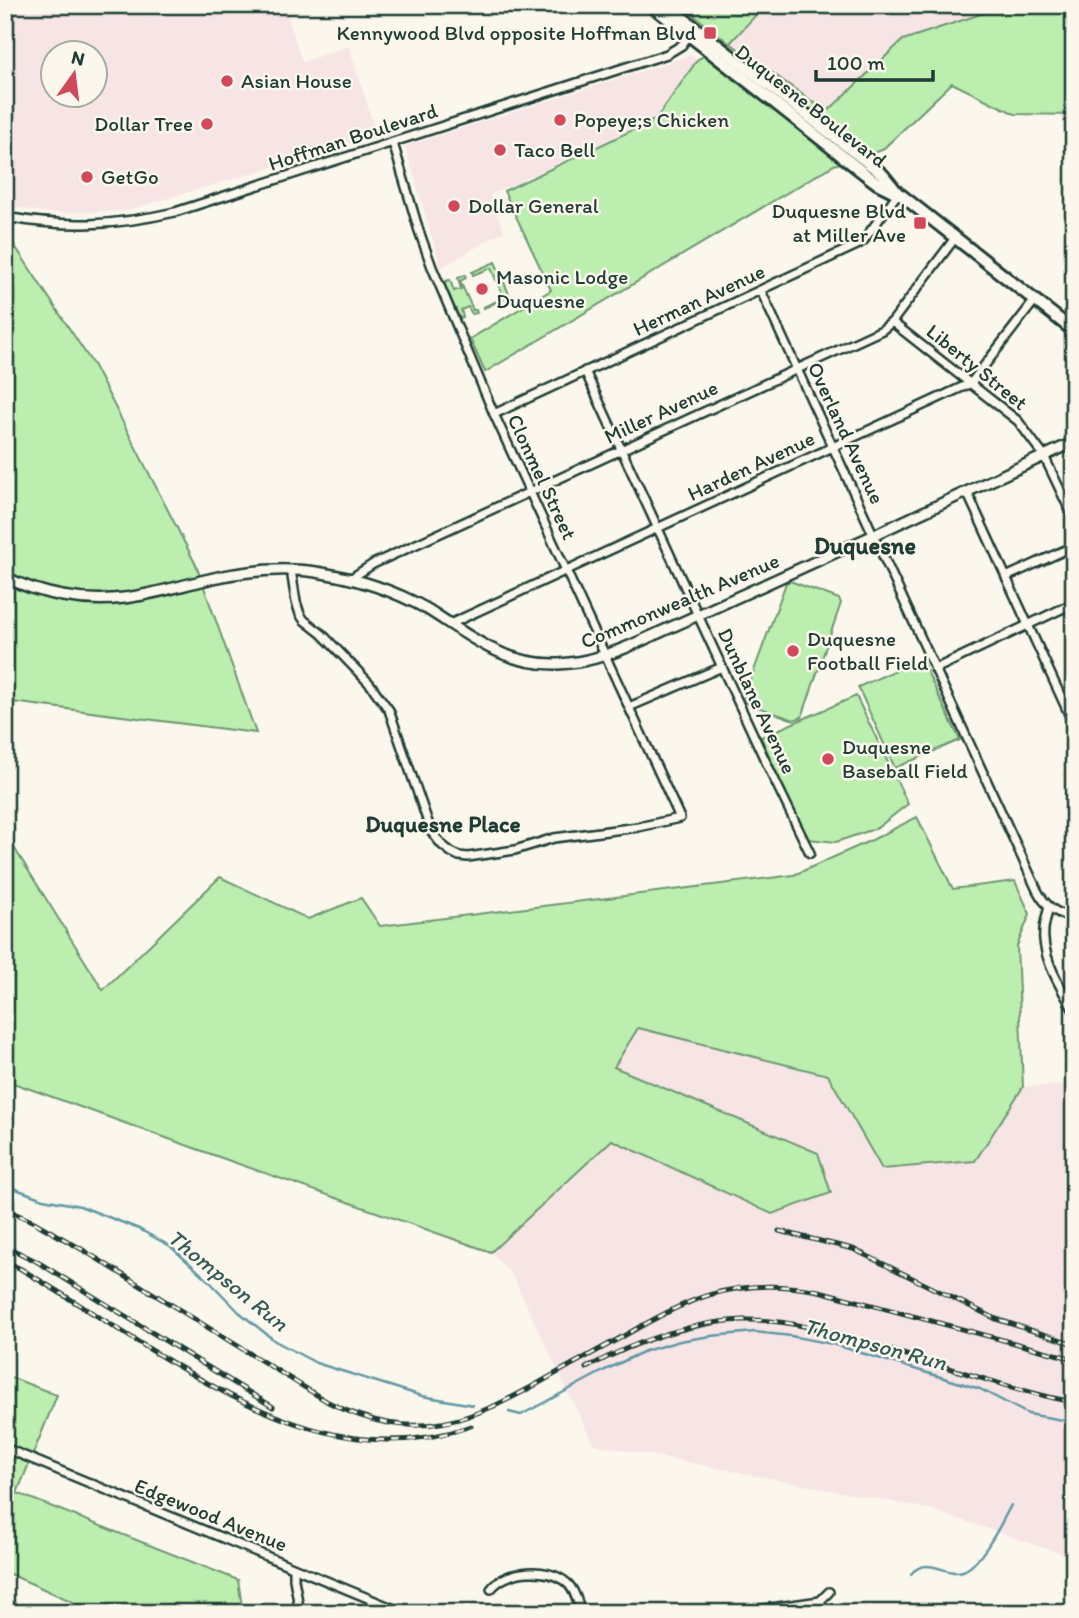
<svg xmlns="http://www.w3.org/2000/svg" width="1079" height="1618" viewBox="0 0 1079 1618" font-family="Itim,sans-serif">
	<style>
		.built { fill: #f7e5e6; fill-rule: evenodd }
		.green { fill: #bcefaf; stroke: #6e9672; stroke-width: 2 }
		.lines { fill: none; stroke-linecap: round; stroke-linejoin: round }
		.stream { stroke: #6198a4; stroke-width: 2.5 }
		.minor-casing { stroke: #1f3d34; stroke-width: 12 }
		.tertiary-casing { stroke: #1f3d34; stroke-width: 14 }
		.primary-casing { stroke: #1f3d34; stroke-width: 16 }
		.minor { stroke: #fbf7ec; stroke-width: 7 }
		.tertiary { stroke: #fbf7ec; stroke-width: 9 }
		.primary { stroke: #fbf7ec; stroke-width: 10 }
		.rail-casing { stroke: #1f3d34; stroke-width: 5 }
		.rail { stroke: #fbf7ec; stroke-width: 2.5; stroke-dasharray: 8; stroke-linecap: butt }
		.poi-dot { fill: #d1495b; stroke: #fbf7ec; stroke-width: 2.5 }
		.labels { text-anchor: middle; stroke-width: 5; stroke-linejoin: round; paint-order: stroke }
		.poi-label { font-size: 21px; fill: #1f3d34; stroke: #fbf7ec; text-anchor: start }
		.street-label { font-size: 21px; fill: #1f3d34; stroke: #fbf7ec }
		.neighbourhood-label { font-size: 23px; font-weight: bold; fill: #1f3d34; stroke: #fbf7ec }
		.water-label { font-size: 23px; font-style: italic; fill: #355b59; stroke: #fbf7ec }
		.quarter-label { font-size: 24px; font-weight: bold; fill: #1f3d34; stroke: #fbf7ec }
	</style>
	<rect width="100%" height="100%" fill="#fbf7ec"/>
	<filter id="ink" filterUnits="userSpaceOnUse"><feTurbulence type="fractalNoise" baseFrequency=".0143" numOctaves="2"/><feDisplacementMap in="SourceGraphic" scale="14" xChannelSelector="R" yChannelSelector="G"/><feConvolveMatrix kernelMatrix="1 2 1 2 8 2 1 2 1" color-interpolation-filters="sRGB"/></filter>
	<g filter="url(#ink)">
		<g class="built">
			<path d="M5,5H284L302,62L349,46L377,136L125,211L49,213L5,206ZM52,52H94V94H52Z"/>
			<path d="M765,5H1008L903,40L827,112L730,43Z"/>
			<path d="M692,55L698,59L655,118L490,195L504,231L441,268L405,146Z"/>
			<path d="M638,1028L828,1075L882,1169L975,1161L1023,1087L1074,1084V1558L929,1509L593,1444L512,1275L491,1252L612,1140L772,1214L818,1153L614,1067Z"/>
		</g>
		<g class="green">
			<path d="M681,5H765L730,43L827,112L903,40L1008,5H1074V115L1015,114L952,83L882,150L834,165L485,372L470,339L551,290L504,191L656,119L698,59L729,43Z"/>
			<path d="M5,231L94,366L196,565L256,733L5,701Z"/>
			<path d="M495,262L510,296L484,308L483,307L504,298L491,268L473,275L472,272Z"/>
			<path d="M465,275L466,278L460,281L473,310H476L477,313L472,314L468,307L461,310L463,317L460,319L444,284L446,281L450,280L454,291L461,289L458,278Z"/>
			<path d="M790,581L839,599L841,603L802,717L794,720L746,703L744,698L786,583Z"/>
			<path d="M921,659L960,740L895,768L858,687Z"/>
			<path d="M856,696L908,804L877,828L836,842L808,839L780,781L761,737Z"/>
			<path d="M917,817L953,889L1015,881L1030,914L1017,946L1023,1087L975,1161L882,1169L828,1075L638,1028L614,1067L818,1153L831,1193L772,1214L612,1140L491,1252L233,1162L5,1080V839L8,838L103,990L220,877L308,919L361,898L380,926L794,875L874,839Z"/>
			<path d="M5,1375L57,1395L17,1493L238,1580L243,1613H98L5,1572Z"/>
		</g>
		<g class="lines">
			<g class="stream">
				<path d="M5,1185L43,1199L80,1206L139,1229L170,1246L209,1281L239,1312L275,1341L316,1363L422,1396L473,1405"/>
				<path d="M509,1412L521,1415L605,1370L645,1351L680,1341L711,1336L755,1332L791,1336L832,1344L980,1389L1028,1414L1074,1422"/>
				<path d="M911,1574C928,1555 946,1577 963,1571C981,1565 1002,1522 1011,1505"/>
			</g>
			<defs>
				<g id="minor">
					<path d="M5,217C67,228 114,226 175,212L667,54L682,45L690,33"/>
					<path d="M761,291L1037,890C1045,906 1056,914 1074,918"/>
					<path d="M892,322L1018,421L1044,456L1074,519"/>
					<path d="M585,371L764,758L810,853"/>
					<path d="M494,414L857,245L864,240L898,193"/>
					<path d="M967,492L1074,725"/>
					<path d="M291,570L296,602L300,614L304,620L322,634L370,684L389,710L431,831L442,845L451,852L459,856L468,857L515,850L554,838L638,827L680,818L494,414L432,267L419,231L393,143"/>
					<path d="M1006,577L1074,546"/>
					<path d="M350,579L373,564L882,330L892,322L955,238"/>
					<path d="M450,624L971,383L1035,300"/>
					<path d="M935,669L1074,603"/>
					<path d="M629,707L722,667"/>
					<path d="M1049,907C1047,914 1045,922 1044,929C1041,958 1061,987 1074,1011"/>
					<path d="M5,1448L404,1613"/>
					<path d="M294,1568V1579L300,1613"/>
					<path d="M491,1589C506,1569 548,1566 567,1583C575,1590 578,1603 581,1613"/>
					<path d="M820,1601L825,1613"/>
					<path d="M734,1613L820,1601L829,1592"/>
				</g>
				<path id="tertiary" d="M5,577C41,595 84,603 124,598C150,595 176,587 201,581C241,571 281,566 322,573C359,579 395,591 427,609C448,622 468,637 490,648C540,673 583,666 632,645L874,535L1074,442"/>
				<g id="primary">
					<path d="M651,5L865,174L877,183L901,195L1074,331"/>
					<path d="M666,5L872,166L883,175L896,191"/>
				</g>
			</defs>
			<use href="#minor" class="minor-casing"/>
			<use href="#tertiary" class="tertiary-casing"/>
			<use href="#primary" class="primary-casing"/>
			<use href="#minor" class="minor"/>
			<use href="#tertiary" class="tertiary"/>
			<use href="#primary" class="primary"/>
			<defs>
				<g id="rail">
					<path d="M5,1209L34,1222L83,1250L328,1402C417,1447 472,1421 553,1375C580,1360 608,1345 636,1329C660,1316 683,1303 709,1295C745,1284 781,1284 819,1291L1074,1359"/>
					<path d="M779,1231L853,1249L996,1319L1074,1344"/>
					<path d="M5,1246L36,1261L273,1407"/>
					<path d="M5,1261L21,1269C62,1294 103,1319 143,1345C242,1406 350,1469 471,1426"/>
					<path d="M586,1368C635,1342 687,1322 743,1320C790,1319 834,1333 879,1347C913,1357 947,1367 981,1378C1012,1387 1042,1397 1074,1402"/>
				</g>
			</defs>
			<use href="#rail" class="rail-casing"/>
			<use href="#rail" class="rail"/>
		</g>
	</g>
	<g class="poi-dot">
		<rect x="703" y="26" width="14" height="14" rx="3.5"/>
		<circle cx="227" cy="81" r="7"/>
		<circle cx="560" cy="120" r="7"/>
		<circle cx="207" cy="124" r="7"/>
		<circle cx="500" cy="150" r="7"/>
		<circle cx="87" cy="177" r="7"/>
		<circle cx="454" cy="206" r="7"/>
		<rect x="913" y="216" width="14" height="14" rx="3.5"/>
		<circle cx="482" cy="289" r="7"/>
		<circle cx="793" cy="651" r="7"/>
		<circle cx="828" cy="759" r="7"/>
	</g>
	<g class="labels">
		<g class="poi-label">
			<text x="696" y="40" text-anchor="end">Kennywood Blvd opposite Hoffman Blvd</text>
			<text x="241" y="88">Asian House</text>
			<text x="574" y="127">Popeye;s Chicken</text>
			<text x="193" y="131" text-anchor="end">Dollar Tree</text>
			<text x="514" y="157">Taco Bell</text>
			<text x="101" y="184">GetGo</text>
			<text x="468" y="213">Dollar General</text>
			<text x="906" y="218" text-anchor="end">Duquesne Blvd<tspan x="906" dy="24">at Miller Ave</tspan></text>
			<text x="496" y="284">Masonic Lodge<tspan x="496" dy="24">Duquesne</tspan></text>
			<text x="807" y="646">Duquesne<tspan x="807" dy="24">Football Field</tspan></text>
			<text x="842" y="754">Duquesne<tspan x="842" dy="24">Baseball Field</tspan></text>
		</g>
		<g class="street-label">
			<text transform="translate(811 106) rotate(38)" y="7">Duquesne Boulevard</text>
			<text transform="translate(353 137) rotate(-18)" y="7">Hoffman Boulevard</text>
			<text transform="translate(699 300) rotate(-25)" y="7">Herman Avenue</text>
			<text transform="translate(977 367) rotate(39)" y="7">Liberty Street</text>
			<text transform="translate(661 412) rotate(-25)" y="7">Miller Avenue</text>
			<text transform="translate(846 433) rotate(65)" y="7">Overland Avenue</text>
			<text transform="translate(751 466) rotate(-25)" y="7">Harden Avenue</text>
			<text transform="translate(542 477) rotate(65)" y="7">Clonmel Street</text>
			<text transform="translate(680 601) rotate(-23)" y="7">Commonwealth Avenue</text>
			<text transform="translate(757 701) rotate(65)" y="7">Dunblane Avenue</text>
			<text transform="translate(211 1515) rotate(22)" y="7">Edgewood Avenue</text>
		</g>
		<g class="neighbourhood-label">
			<text x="443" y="832">Duquesne Place</text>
		</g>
		<g class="water-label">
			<text transform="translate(228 1280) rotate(39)" y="8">Thompson Run</text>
			<text transform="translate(875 1344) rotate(15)" y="8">Thompson Run</text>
		</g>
		<g class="quarter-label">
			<text x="865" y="554">Duquesne</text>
		</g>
	</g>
	<rect width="1079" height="1618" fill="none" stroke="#fbf7ec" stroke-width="28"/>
	<rect x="14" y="14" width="1051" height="1590" fill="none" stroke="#1f3d34" stroke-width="2.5" filter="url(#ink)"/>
	<g transform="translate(74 74) rotate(14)"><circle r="33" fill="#fbf7ec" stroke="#a3ada2" stroke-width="2"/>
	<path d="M0-5L12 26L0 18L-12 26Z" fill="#d1495b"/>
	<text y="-10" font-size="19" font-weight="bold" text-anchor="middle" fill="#1f3d34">N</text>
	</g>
	<path d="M816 70v10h117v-10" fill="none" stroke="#1f3d34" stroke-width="3.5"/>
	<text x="827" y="70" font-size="21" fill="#1f3d34" stroke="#fbf7ec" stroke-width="5" paint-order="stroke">100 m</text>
</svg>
